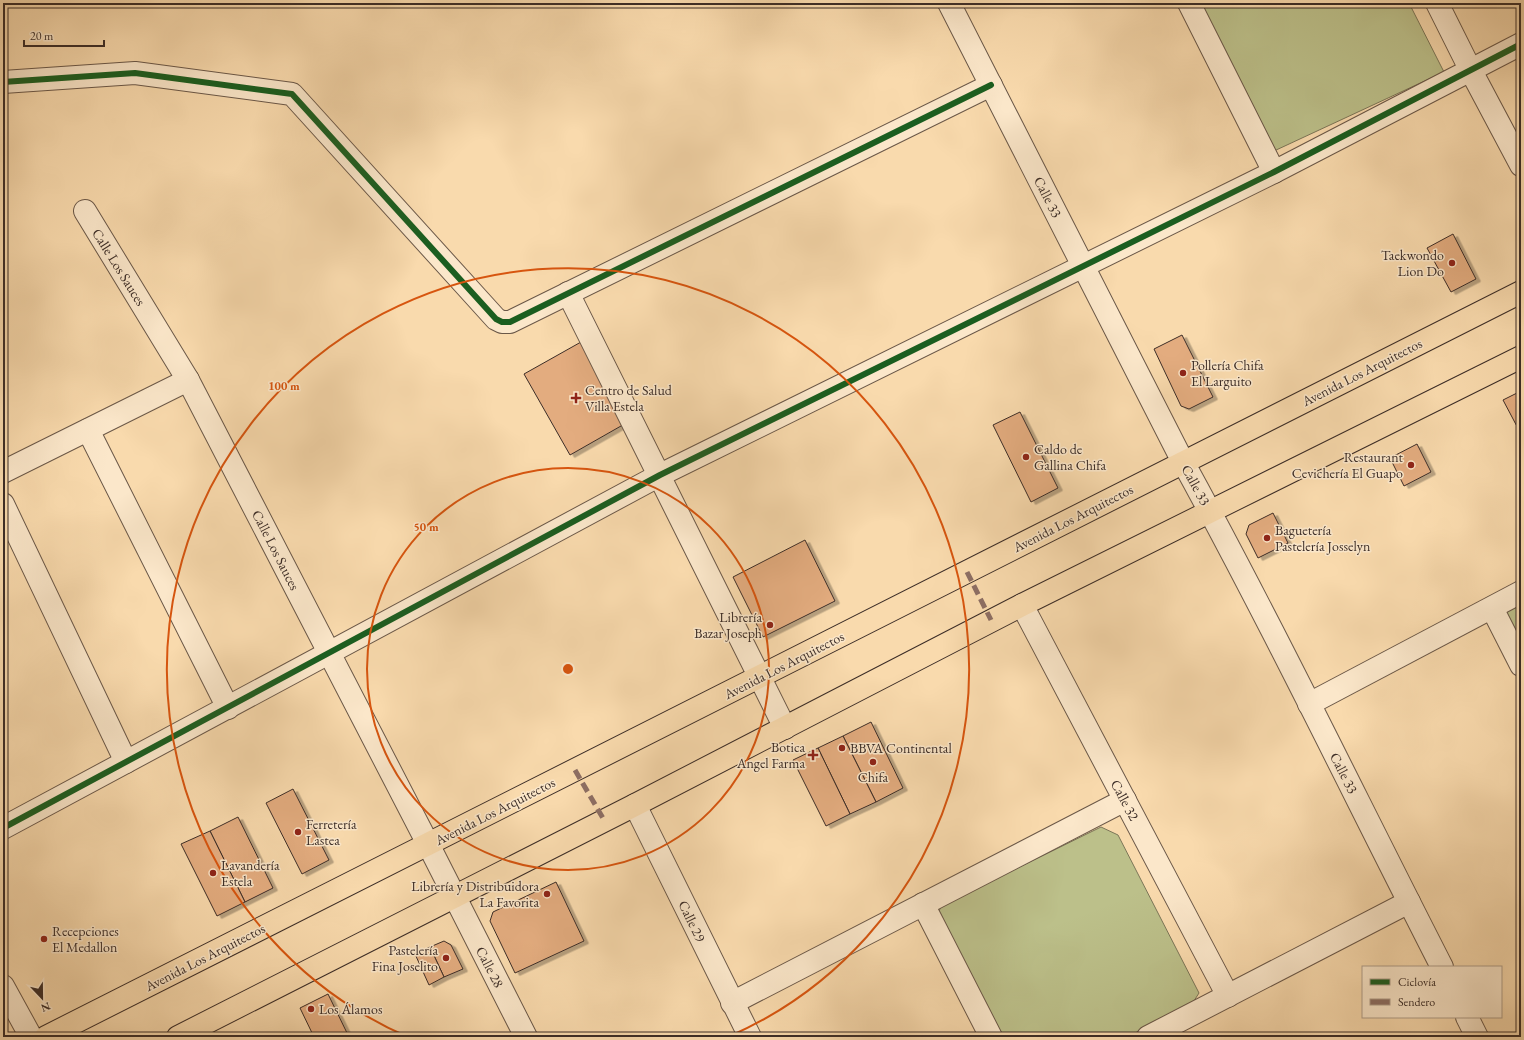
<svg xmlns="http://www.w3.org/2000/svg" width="1524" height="1040" viewBox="0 0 1524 1040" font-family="'EB Garamond',serif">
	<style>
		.green { fill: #bcc08a; stroke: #7c7658 }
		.building { fill: #e3ac7f; stroke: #3c2d27; filter: url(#shadow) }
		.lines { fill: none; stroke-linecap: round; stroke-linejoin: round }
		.street-casing { stroke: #6b5848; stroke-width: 24 }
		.primary-casing { stroke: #3c2d27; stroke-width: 24 }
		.street { stroke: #fbe7ca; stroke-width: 22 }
		.primary { stroke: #f9daad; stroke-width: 22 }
		.quiet { stroke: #8d6e63; stroke-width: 5; stroke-dasharray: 10 5; stroke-linecap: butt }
		.cycleway-casing { stroke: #fbe7ca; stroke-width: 8 }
		.cycleway { stroke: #1b5e20; stroke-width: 6 }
		.ring { fill: none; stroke: #d7550f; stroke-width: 2 }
		.poi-dot { fill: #8f2418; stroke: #fbe7ca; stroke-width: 1.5 }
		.labels { text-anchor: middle; stroke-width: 3; stroke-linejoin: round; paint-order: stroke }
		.street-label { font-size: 14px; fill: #3c2d27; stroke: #fbe7ca }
		.poi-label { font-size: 14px; fill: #3c2d27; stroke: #fbe7ca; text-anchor: start }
		.centre { fill: #d7550f; stroke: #fbe7ca; stroke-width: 2 }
		.ring-label { font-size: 12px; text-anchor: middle; font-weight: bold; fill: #d7550f; stroke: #fbe7ca; stroke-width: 3; stroke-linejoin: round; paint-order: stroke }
	</style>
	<defs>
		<filter id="shadow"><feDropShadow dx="4.5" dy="2.5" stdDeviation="0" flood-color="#0004"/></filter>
	</defs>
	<rect width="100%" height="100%" fill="#f9daad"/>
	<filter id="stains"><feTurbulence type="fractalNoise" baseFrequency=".005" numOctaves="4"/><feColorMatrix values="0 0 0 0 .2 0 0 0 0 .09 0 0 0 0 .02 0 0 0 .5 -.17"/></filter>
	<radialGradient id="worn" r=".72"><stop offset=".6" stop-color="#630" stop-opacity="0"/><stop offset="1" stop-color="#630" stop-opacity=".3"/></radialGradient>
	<g class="green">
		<path d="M1195,3H1409L1444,72L1274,151Z"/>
		<path d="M1521,594V665L1492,608Z"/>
		<path d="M1101,827L1118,835L1199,993L1192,1004L1127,1037H997L936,917L942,905Z"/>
	</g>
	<g class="building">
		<path d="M1453,234L1476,279L1451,292L1427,248Z"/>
		<path d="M1182,335L1213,397L1189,409L1181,406L1154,349Z"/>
		<path d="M581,342L628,422L570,455L524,374Z"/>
		<path d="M1521,391V434L1503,400Z"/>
		<path d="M1020,412L1058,488L1031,502L993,425Z"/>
		<path d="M1417,444L1431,472L1404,486L1390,458Z"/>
		<path d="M1273,513L1288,543L1258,558L1246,534L1249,525Z"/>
		<path d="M805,540L835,601L763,637L733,577Z"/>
		<path d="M871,722L903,788L876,802L843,736Z"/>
		<path d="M843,736L876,802L850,814L818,748Z"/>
		<path d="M818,748L850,814L826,826L793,760Z"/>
		<path d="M293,789L329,860L302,874L266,803Z"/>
		<path d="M238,817L273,888L245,902L210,831Z"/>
		<path d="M210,831L245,902L217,916L181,844Z"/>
		<path d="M556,882L584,941L515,973L490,921L493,912Z"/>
		<path d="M444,941L451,945L463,969L444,977L430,947Z"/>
		<path d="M430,947L444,977L429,985L415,954Z"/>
		<path d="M328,994L349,1037H314L300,1008Z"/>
	</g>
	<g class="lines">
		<defs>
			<g id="street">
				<path d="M949,3L1183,462C1274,628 1356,799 1442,967"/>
				<path d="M1189,3L1274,172"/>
				<path d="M1437,3L1470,69L1521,165"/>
				<path d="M3,82L135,73L292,94L496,319L502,322H510L991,85"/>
				<path d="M85,211L188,380L428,844L526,1037"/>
				<path d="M568,293L785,728"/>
				<path d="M88,430L228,708"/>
				<path d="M3,472L188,380"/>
				<path d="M3,504L126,762"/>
				<path d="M1022,605L1228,996"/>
				<path d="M1492,608L1521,665"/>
				<path d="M1309,704L1521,592"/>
				<path d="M635,805L750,1037"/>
				<path d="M3,828L660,475L1274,172L1521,44"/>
				<path d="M923,904L991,1037"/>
				<path d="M3,986L31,1037"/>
				<path d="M732,1003L1125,800"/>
				<path d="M1467,1017L1477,1037"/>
				<path d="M1148,1037L1409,902"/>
			</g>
			<g id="primary">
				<path d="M46,1037L1521,292"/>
				<path d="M178,1037L635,805L1022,605L1521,357"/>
			</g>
		</defs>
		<use href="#street" class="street-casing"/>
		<use href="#primary" class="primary-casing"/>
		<use href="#street" class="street"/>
		<use href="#primary" class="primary"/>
		<g class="quiet">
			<path d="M967,572L991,620"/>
			<path d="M575,770L604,820"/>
		</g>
		<defs>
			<g id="cycleway">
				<path d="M3,82L135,73L292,94L496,319L502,322H510L991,85"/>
				<path d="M3,828L660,475L1274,172L1521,44"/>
			</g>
		</defs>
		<use href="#cycleway" class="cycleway-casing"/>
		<use href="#cycleway" class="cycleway"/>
	</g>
	<g class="ring">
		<circle cx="568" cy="669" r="201"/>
		<path d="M408 1037A401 401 0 1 1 728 1037"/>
	</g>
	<g class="poi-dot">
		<circle cx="1452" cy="263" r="4"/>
		<circle cx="1183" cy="373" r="4"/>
		<path d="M574 392h4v4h4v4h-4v4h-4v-4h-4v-4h4z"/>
		<circle cx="1026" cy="457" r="4"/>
		<circle cx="1411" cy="465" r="4"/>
		<circle cx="1267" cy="538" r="4"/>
		<circle cx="770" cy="625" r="4"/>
		<circle cx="842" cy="748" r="4"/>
		<path d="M811 749h4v4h4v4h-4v4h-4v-4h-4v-4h4z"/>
		<circle cx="873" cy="762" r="4"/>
		<circle cx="298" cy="832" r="4"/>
		<circle cx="213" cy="873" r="4"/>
		<circle cx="547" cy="894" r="4"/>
		<circle cx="44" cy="939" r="4"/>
		<circle cx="446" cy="958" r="4"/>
		<circle cx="311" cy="1009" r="4"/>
	</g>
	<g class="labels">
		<g class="street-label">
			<text transform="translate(1048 197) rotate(63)" y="5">Calle 33</text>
			<text transform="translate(119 267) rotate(58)" y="5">Calle Los Sauces</text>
			<text transform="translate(1362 372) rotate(-27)" y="5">Avenida Los Arquitectos</text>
			<text transform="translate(1196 485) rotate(61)" y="5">Calle 33</text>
			<text transform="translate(1073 518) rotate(-27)" y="5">Avenida Los Arquitectos</text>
			<text transform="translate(276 550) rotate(63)" y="5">Calle Los Sauces</text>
			<text transform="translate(784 665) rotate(-27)" y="5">Avenida Los Arquitectos</text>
			<text transform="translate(1344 773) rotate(63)" y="5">Calle 33</text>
			<text transform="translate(1125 800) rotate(62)" y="5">Calle 32</text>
			<text transform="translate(495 811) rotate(-27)" y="5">Avenida Los Arquitectos</text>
			<text transform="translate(692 921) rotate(64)" y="5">Calle 29</text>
			<text transform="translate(205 957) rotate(-27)" y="5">Avenida Los Arquitectos</text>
			<text transform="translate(490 967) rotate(63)" y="5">Calle 28</text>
		</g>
		<g class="poi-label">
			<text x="1444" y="260" text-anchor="end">Taekwondo<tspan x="1444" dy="16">Lion Do</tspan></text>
			<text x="1191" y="370">Pollería Chifa<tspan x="1191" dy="16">El Larguito</tspan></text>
			<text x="585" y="395">Centro de Salud<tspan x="585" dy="16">Villa Estela</tspan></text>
			<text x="1034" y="454">Caldo de<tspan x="1034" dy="16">Gallina Chifa</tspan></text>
			<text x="1403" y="462" text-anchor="end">Restaurant<tspan x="1403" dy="16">Cevichería El Guapo</tspan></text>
			<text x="1275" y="535">Baguetería<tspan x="1275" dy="16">Pastelería Josselyn</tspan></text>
			<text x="762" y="622" text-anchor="end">Librería<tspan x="762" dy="16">Bazar Joseph</tspan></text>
			<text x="805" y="752" text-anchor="end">Botica<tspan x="805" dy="16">Angel Farma</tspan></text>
			<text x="850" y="753">BBVA Continental</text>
			<text x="873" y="782" text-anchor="middle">Chifa</text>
			<text x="306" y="829">Ferretería<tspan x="306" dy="16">Lastea</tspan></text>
			<text x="221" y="870">Lavandería<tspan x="221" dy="16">Estela</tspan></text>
			<text x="539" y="891" text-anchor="end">Librería y Distribuidora<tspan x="539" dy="16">La Favorita</tspan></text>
			<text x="52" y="936">Recepciones<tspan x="52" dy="16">El Medallon</tspan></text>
			<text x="438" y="955" text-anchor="end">Pastelería<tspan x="438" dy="16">Fina Joselito</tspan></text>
			<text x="319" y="1014">Los Álamos</text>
		</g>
	</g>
	<circle cx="568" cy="669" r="6" class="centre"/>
	<g class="ring-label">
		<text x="284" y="390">100 m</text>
		<text x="426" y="531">50 m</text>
	</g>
	<rect width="1524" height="1040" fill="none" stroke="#f9daad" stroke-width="16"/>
	<rect x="4" y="4" width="1516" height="1032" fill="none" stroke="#3c2d27" stroke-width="2"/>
	<rect x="8" y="8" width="1508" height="1024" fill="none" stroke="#3c2d27"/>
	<rect x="1362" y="966" width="140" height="52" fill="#fbe7ca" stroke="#af9d89"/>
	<rect x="1370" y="979" width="20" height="6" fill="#1b5e20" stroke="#af9d89"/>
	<text x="1398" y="986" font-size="12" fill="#3c2d27">Ciclovía</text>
	<rect x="1370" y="999" width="20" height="6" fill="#8d6e63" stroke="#af9d89"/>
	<text x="1398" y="1006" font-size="12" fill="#3c2d27">Sendero</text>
	<g transform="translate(42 998) rotate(158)" stroke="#fbe7ca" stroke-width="3" paint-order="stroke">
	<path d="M0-3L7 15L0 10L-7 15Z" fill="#3c2d27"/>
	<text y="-6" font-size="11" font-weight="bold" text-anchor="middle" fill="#3c2d27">N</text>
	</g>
	<path d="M24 40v6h80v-6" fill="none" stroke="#3c2d27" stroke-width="2"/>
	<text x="30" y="40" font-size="12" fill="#3c2d27" stroke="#fbe7ca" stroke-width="3" paint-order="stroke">20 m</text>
	<rect width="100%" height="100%" filter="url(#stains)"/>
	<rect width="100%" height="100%" fill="url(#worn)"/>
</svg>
